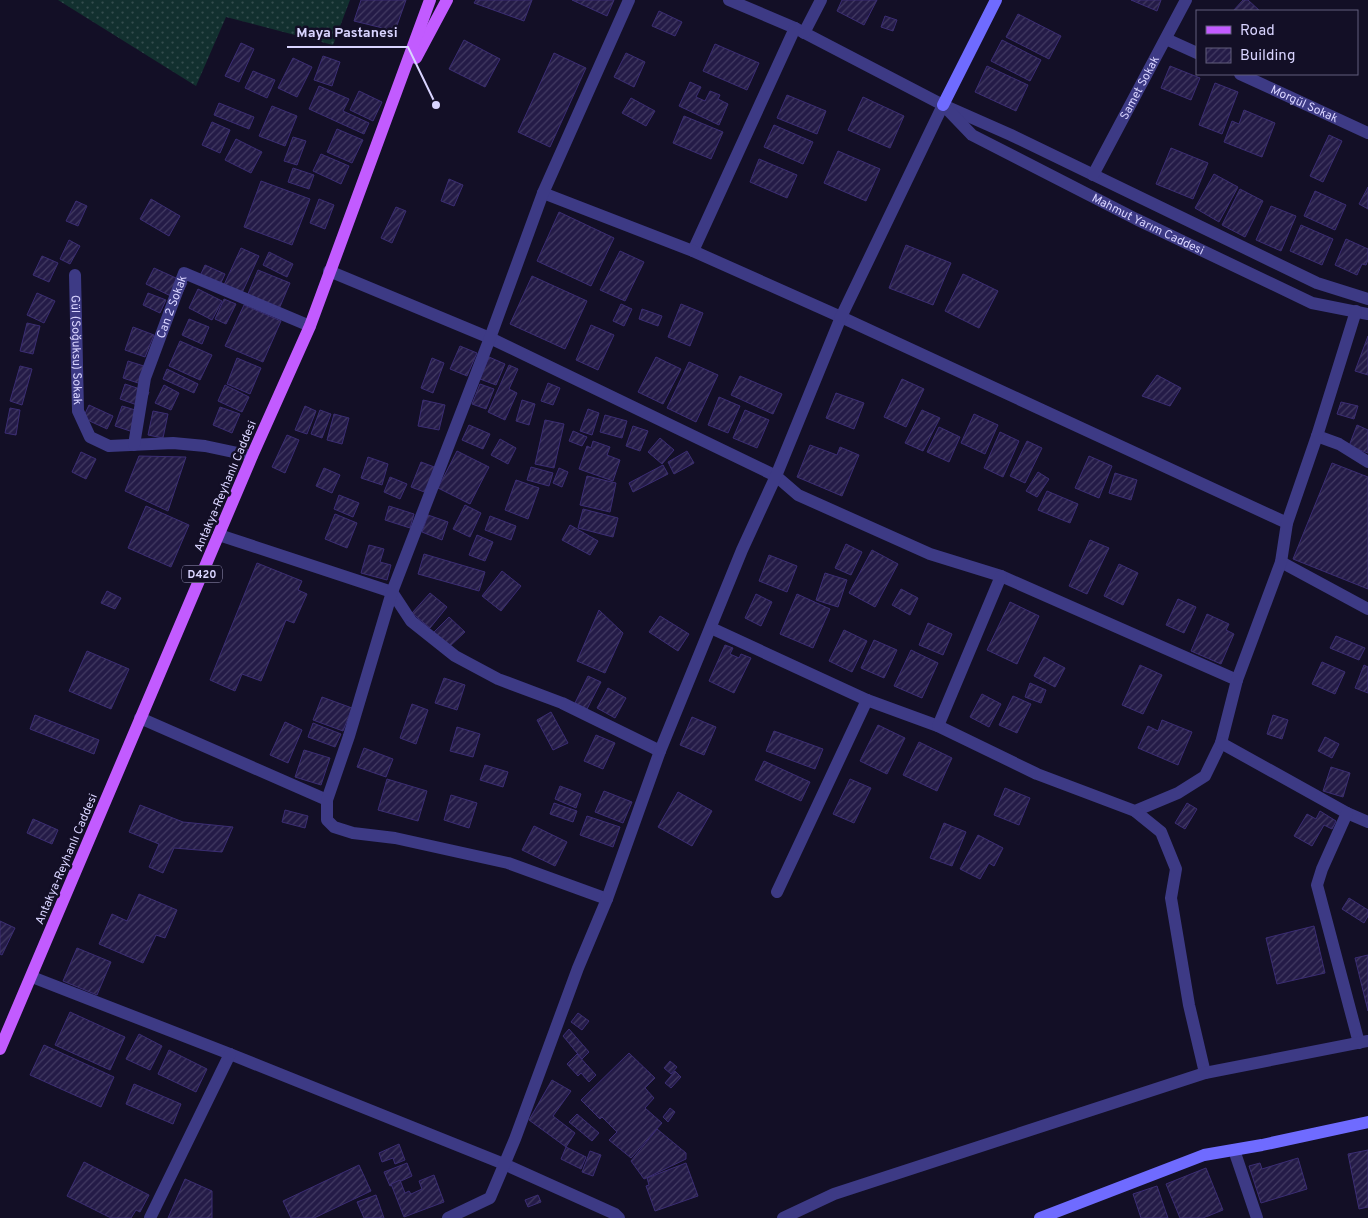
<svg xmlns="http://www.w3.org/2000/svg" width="1368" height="1218" viewBox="0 0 1368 1218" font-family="Overpass,sans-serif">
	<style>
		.grass { fill: url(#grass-dots) }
		.building { fill: url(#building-hatch); stroke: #3b2d73 }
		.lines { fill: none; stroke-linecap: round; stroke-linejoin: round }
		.street { stroke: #3d3a85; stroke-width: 12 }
		.secondary { stroke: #6f6bff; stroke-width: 12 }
		.primary { stroke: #c25bff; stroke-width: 12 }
		.labels { text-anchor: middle; stroke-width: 5; stroke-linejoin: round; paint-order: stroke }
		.shield { fill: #130f26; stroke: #9e99be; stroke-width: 1 }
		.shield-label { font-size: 11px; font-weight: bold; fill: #d9d4ff }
		.street-label { font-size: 12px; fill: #d9d4ff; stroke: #130f26 }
		.leader { fill: none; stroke: #d9d4ff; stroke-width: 2 }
		.callout-dot { fill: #d9d4ff; stroke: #130f26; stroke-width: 2 }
		.callout-label { font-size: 14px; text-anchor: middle; font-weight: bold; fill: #d9d4ff; stroke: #130f26; stroke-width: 5; stroke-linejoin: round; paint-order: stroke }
	</style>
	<defs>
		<pattern id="grass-dots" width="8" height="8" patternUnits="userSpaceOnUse" patternTransform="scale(1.25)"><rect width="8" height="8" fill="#12302f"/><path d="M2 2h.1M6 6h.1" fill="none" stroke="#344d4e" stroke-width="1.8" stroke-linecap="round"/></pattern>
		<pattern id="building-hatch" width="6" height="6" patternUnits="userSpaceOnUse" patternTransform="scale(1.25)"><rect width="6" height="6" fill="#241b47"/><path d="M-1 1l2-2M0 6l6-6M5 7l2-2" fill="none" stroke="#433b63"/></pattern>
	</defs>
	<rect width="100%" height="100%" fill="#130f26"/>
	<path class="grass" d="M58,0H350L333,45L226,17L196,86Z"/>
	<g class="building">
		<path d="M361,0H406L395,31L354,21Z"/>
		<path d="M476,0H532L524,21L474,3Z"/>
		<path d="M572,0H614L607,16Z"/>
		<path d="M842,0H877L864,25L837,11Z"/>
		<path d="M1131,0H1161L1157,11Z"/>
		<path d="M1243,0H1248L1260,11H1233Z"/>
		<path d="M659,11L682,22L675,36L652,26Z"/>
		<path d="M1018,14L1061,36L1049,59L1006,37Z"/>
		<path d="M885,16L897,20L893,31L881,27Z"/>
		<path d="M464,40L500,59L485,87L449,69Z"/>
		<path d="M1002,40L1041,60L1030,81L991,61Z"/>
		<path d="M241,43L254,49L239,82L225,76Z"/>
		<path d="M715,44L759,63L747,90L703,71Z"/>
		<path d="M554,53L586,68L550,147L518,132Z"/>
		<path d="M626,53L645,62L634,87L614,77Z"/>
		<path d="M323,56L340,62L332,86L314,80Z"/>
		<path d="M293,58L312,67L297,97L278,88Z"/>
		<path d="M987,66L1028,85L1016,111L975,92Z"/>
		<path d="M1170,66L1200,78L1191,100L1161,88Z"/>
		<path d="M253,71L275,80L267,98L245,88Z"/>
		<path d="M690,82L701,87L696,97L705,101L710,91L720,95L718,99L728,104L719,125L679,106Z"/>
		<path d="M1215,83L1238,92L1222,134L1199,125Z"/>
		<path d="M319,86L349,99L343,111L369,123L364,134L309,109Z"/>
		<path d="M359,91L382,102L373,121L350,110Z"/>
		<path d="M787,95L826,111L817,134L777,118Z"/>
		<path d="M863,97L904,116L890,148L848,130Z"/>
		<path d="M631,98L655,111L646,126L622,113Z"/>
		<path d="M219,103L254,117L249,129L214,115Z"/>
		<path d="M272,106L297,116L285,146L259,136Z"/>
		<path d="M1244,110L1275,123L1262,157L1224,142L1232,121L1239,124Z"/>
		<path d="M684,116L723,132L711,159L673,143Z"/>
		<path d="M212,122L230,130L220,153L202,145Z"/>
		<path d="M774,125L813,142L803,164L764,147Z"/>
		<path d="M337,129L363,140L352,163L327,152Z"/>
		<path d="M1329,135L1342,141L1323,182L1310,176Z"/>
		<path d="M293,137L306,141L297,165L284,161Z"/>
		<path d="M236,139L262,152L251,173L225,160Z"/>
		<path d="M1171,148L1208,163L1193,199L1156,184Z"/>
		<path d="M838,151L880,169L866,201L824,183Z"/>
		<path d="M321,154L349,166L341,184L313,171Z"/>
		<path d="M759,159L797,175L787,198L750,182Z"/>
		<path d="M293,168L314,175L309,189L288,182Z"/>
		<path d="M1214,174L1238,187L1219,222L1195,208Z"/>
		<path d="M449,179L463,185L454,206L441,201Z"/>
		<path d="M261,181L310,199L292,245L244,227Z"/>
		<path d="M1368,187V209L1359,204Z"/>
		<path d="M1240,189L1263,201L1245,237L1222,225Z"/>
		<path d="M1315,191L1346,205L1335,230L1304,216Z"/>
		<path d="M151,199L180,216L169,236L140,219Z"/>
		<path d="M319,199L334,205L325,229L310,223Z"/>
		<path d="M76,201L87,206L78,226L66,221Z"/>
		<path d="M1271,206L1296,216L1281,251L1256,240Z"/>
		<path d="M396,207L406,211L392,243L381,238Z"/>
		<path d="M559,212L614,238L591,286L537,261Z"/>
		<path d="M1301,225L1333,239L1322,265L1290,251Z"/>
		<path d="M1346,239L1368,249V260L1366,265L1362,264L1357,275L1335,265Z"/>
		<path d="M69,240L80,246L70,264L60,259Z"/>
		<path d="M906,245L951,263L933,305L889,288Z"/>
		<path d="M241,248L259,256L241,295L223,287Z"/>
		<path d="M620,251L644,262L625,301L600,290Z"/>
		<path d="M269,252L293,264L287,277L263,265Z"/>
		<path d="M42,256L58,263L49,282L33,275Z"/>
		<path d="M205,265L225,274L220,285L200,276Z"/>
		<path d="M154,268L187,283L179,300L146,284Z"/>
		<path d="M258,270L290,283L279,309L247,296Z"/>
		<path d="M963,274L998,291L979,328L945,311Z"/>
		<path d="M532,276L587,301L565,349L510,324Z"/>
		<path d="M198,289L222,301L212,320L189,308Z"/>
		<path d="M37,293L55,301L44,323L27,315Z"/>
		<path d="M148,293L166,300L160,313L143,305Z"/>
		<path d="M224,299L236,304L226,324L215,319Z"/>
		<path d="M621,304L632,309L624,326L613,321Z"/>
		<path d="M681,304L703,313L690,346L668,337Z"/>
		<path d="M244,305L281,321L263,362L225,346Z"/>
		<path d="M642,309L662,316L658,326L639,319Z"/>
		<path d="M189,319L209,327L202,344L182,335Z"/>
		<path d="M27,323L40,326L33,354L20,351Z"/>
		<path d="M591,325L614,335L598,370L576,360Z"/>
		<path d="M133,327L154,335L145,357L125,350Z"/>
		<path d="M1368,336V375L1355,371Z"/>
		<path d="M180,341L212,355L200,380L169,366Z"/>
		<path d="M460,346L477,353L467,376L450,369Z"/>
		<path d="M489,357L505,364L496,385L480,379Z"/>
		<path d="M656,357L681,369L663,404L638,392Z"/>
		<path d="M237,358L261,368L250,394L227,384Z"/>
		<path d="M432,358L444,363L433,393L421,388Z"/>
		<path d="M128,361L147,367L141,384L123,378Z"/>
		<path d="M689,362L718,375L696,422L667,408Z"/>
		<path d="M509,365L518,369L509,389L517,393L505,420L488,412Z"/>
		<path d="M20,366L32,369L22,405L10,401Z"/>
		<path d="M167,369L198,384L194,393L163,379Z"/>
		<path d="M1157,375L1181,388L1170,406L1142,396Z"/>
		<path d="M740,376L782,394L773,414L731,395Z"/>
		<path d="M902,379L924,389L906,427L884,417Z"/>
		<path d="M548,383L560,388L553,405L541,401Z"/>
		<path d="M125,384L149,392L143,407L120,399Z"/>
		<path d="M480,384L494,389L486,409L472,404Z"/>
		<path d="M164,385L179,393L171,410L155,403Z"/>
		<path d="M225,385L249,397L242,412L218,401Z"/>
		<path d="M836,393L864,403L854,429L826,418Z"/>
		<path d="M719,397L740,406L728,433L708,425Z"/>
		<path d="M423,400L445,405L439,430L418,426Z"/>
		<path d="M522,400L535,404L529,425L516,421Z"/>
		<path d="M1341,402L1358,406L1354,419L1337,414Z"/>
		<path d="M89,405L113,416L107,429L83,418Z"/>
		<path d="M122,406L142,412L136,433L115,426Z"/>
		<path d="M305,406L316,411L307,434L295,430Z"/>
		<path d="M220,407L240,414L232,433L213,425Z"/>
		<path d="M10,408L20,410L16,435L5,433Z"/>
		<path d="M588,409L599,413L592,435L580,431Z"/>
		<path d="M320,410L331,414L322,438L311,434Z"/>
		<path d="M745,410L769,420L757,448L733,438Z"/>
		<path d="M922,410L940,418L923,451L905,443Z"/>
		<path d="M153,411L168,414L163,438L148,435Z"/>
		<path d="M334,414L349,418L342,444L327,440Z"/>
		<path d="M974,414L998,425L985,454L961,443Z"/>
		<path d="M605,415L627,421L622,438L600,432Z"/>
		<path d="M545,420L564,424L554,468L535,464Z"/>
		<path d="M469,425L490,434L483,449L462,440Z"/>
		<path d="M1357,425L1368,430V453L1349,446Z"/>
		<path d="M633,426L648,431L640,451L626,446Z"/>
		<path d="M939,427L960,437L949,462L927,452Z"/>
		<path d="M573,431L587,437L582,446L569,441Z"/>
		<path d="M1000,432L1019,441L1003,477L984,468Z"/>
		<path d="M287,435L299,440L285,473L272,467Z"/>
		<path d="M660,438L674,450L662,464L648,452Z"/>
		<path d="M500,439L516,448L508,464L491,455Z"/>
		<path d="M593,441L610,447L607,455L620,460L613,481L579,469L587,446L591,448Z"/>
		<path d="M1027,441L1042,448L1025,483L1010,476Z"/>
		<path d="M810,445L837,455L840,447L859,455L842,496L797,477Z"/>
		<path d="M457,451L489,467L470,504L438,488Z"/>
		<path d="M687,451L694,463L674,474L668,462Z"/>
		<path d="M81,452L96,459L86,479L72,472Z"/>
		<path d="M139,456L186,457L168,511L125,491Z"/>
		<path d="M1089,456L1112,466L1099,498L1075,488Z"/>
		<path d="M368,457L388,464L382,485L361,478Z"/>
		<path d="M421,462L437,468L427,493L411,487Z"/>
		<path d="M1332,463L1368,477V589L1293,559Z"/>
		<path d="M663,465L668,474L633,492L629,483Z"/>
		<path d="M531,467L553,473L549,486L527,480Z"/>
		<path d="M324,468L340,475L332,493L316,486Z"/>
		<path d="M559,468L568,472L562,487L553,483Z"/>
		<path d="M1038,472L1049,479L1037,497L1026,491Z"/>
		<path d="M1115,473L1137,480L1131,500L1109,493Z"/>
		<path d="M587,476L616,483L610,512L580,505Z"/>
		<path d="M390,477L407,484L400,499L384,492Z"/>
		<path d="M516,480L539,488L528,519L505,510Z"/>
		<path d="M1047,491L1078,504L1070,523L1038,510Z"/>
		<path d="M339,495L359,503L353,517L334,509Z"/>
		<path d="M465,505L481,513L470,537L453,529Z"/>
		<path d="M146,506L189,525L171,567L128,548Z"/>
		<path d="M389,506L414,514L410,528L385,520Z"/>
		<path d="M583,509L618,518L613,537L578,528Z"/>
		<path d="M335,514L357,523L347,548L325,539Z"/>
		<path d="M428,515L448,522L442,540L422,532Z"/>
		<path d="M490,516L516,526L511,540L485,530Z"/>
		<path d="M570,525L598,541L590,555L562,540Z"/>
		<path d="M477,535L493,542L485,561L469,555Z"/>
		<path d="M1090,540L1109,548L1087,594L1069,586Z"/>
		<path d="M846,544L862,552L851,575L835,568Z"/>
		<path d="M369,545L384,549L380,562L391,565L387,580L361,573Z"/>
		<path d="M872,550L898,564L875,607L849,593Z"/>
		<path d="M424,554L485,572L479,591L418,574Z"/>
		<path d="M769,555L797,566L787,592L759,581Z"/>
		<path d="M257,563L302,581L298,590L307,594L294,623L286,620L261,681L242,674L235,691L210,680Z"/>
		<path d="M1119,564L1138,573L1123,605L1104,596Z"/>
		<path d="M502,571L521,586L501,611L482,596Z"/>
		<path d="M825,573L847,580L838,607L816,600Z"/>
		<path d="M901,589L918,598L910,615L892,605Z"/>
		<path d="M107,591L121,598L115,609L101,603Z"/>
		<path d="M430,593L447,607L430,628L412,613Z"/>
		<path d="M756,594L772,602L761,626L745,618Z"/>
		<path d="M797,594L830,609L813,648L780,634Z"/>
		<path d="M1178,599L1196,607L1184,633L1166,625Z"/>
		<path d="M1010,602L1039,616L1017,664L987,650Z"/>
		<path d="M599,610L623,633L605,673L577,661Z"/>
		<path d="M1207,614L1229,624L1226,630L1234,634L1221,664L1191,651Z"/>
		<path d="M660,616L689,634L678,651L649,632Z"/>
		<path d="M449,617L465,632L449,647L434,632Z"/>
		<path d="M928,623L952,634L943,655L919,645Z"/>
		<path d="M844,630L867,641L852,672L829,661Z"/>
		<path d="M1336,636L1365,648L1359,660L1330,648Z"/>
		<path d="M874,640L897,650L884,678L861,668Z"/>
		<path d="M725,645L733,648L730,654L739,658L741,654L751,658L734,693L709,681Z"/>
		<path d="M911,650L938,663L922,698L894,686Z"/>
		<path d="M87,651L129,669L111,709L69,691Z"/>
		<path d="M1044,657L1065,668L1055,687L1034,676Z"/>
		<path d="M1322,662L1345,672L1335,694L1312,684Z"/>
		<path d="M1140,665L1162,675L1143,714L1122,705Z"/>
		<path d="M1364,665L1368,667V693L1355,688Z"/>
		<path d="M588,676L601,682L587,709L575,703Z"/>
		<path d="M444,678L465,685L457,710L435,703Z"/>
		<path d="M1030,683L1046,690L1041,703L1025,697Z"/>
		<path d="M608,688L626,698L615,718L597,708Z"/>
		<path d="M982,694L1001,704L989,727L970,717Z"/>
		<path d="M1013,696L1031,704L1017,733L999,725Z"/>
		<path d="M322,697L352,708L343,731L313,720Z"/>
		<path d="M412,704L428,710L416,744L400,738Z"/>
		<path d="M551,712L568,743L553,750L537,720Z"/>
		<path d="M35,715L99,740L94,754L30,729Z"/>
		<path d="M1273,715L1288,720L1282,739L1267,734Z"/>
		<path d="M692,717L716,727L704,755L680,745Z"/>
		<path d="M1162,720L1192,732L1178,765L1138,748L1148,726L1158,731Z"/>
		<path d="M285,722L302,730L288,763L270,755Z"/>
		<path d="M313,723L341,734L335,747L308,737Z"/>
		<path d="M878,725L905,738L887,774L860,761Z"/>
		<path d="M457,727L480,734L473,757L450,751Z"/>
		<path d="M774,731L823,749L815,769L766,751Z"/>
		<path d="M596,735L615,743L603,769L584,761Z"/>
		<path d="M1325,737L1339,744L1332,758L1318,751Z"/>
		<path d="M919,742L952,758L937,791L903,775Z"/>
		<path d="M364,748L393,759L386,777L357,767Z"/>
		<path d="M304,750L330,758L321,785L295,777Z"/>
		<path d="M764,761L810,782L801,801L755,780Z"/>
		<path d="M485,765L508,772L503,787L480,780Z"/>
		<path d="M1331,767L1350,773L1343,797L1323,791Z"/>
		<path d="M387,779L427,791L418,821L378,810Z"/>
		<path d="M850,779L871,788L854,823L833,814Z"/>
		<path d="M560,786L581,794L576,808L555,799Z"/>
		<path d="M1005,788L1030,798L1019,825L994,815Z"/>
		<path d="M604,791L632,802L623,823L595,812Z"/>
		<path d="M678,792L712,811L692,846L658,827Z"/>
		<path d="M451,795L477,803L469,828L444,820Z"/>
		<path d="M554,803L577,811L573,822L550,814Z"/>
		<path d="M1187,803L1197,809L1185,829L1175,823Z"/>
		<path d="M140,805L183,822L233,827L222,852L174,848L163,873L149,867L159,844L129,832Z"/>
		<path d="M285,810L308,816L305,828L282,822Z"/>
		<path d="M1320,811L1336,821L1332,829L1324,825L1312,846L1294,836L1307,814L1316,819Z"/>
		<path d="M587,816L620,827L613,847L580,835Z"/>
		<path d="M33,819L58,830L52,844L27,833Z"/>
		<path d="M944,823L966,832L952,866L930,858Z"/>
		<path d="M534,826L567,842L555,866L522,850Z"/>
		<path d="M978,835L1003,848L994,866L989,863L980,879L960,869Z"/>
		<path d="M139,894L177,910L165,938L156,935L143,963L99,944L112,914L127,921Z"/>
		<path d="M1349,898L1368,910V916L1364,923L1342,909Z"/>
		<path d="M0,921L15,928L2,955L0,954Z"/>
		<path d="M1314,926L1325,973L1277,984L1266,938Z"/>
		<path d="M77,948L111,962L97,995L63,981Z"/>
		<path d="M1368,955V1011L1355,958Z"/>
		<path d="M70,1012L125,1037L110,1070L55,1045Z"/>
		<path d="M578,1013L589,1021L582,1030L571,1022Z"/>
		<path d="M569,1029L589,1052L582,1059L563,1036Z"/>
		<path d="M139,1034L162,1046L150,1070L126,1059Z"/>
		<path d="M44,1045L114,1077L101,1107L30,1075Z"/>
		<path d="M169,1050L207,1069L196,1092L158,1074Z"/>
		<path d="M629,1053L655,1078L645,1088L654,1098L645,1108L662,1123L631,1158L609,1140L617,1132L602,1117L600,1119L581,1100Z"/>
		<path d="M577,1054L596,1075L589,1082L581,1073L578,1076L567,1064Z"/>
		<path d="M670,1061L677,1067L671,1074L664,1068Z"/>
		<path d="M675,1071L681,1077L671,1088L665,1083Z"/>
		<path d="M552,1080L571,1091L553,1116L575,1133L566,1147L529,1120Z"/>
		<path d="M134,1084L181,1104L173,1124L126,1104Z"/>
		<path d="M670,1108L675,1112L668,1122L663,1117Z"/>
		<path d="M577,1114L599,1133L592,1141L569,1122Z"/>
		<path d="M657,1129L686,1153V1159L644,1179L631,1161Z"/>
		<path d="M399,1144L405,1160L395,1164L393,1158L382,1162L379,1153Z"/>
		<path d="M566,1147L586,1157L581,1169L561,1159Z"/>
		<path d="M1368,1150V1207L1359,1209L1348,1154Z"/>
		<path d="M590,1151L601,1155L593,1176L582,1172Z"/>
		<path d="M1298,1158L1307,1189L1261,1203L1249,1166L1260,1163L1262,1169Z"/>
		<path d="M84,1162L149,1195L140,1212L136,1210L131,1218H111L67,1196Z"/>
		<path d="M407,1163L412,1176L390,1186L384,1172Z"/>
		<path d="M686,1163L698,1196L655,1211L646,1186L649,1185L647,1178Z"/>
		<path d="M359,1165L371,1191L314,1218H291L283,1201Z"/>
		<path d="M1206,1168L1223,1210L1203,1218H1180L1166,1184Z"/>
		<path d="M434,1175L444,1202L404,1217L391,1184L400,1180L405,1193L409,1191L411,1194L422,1189L419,1181Z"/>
		<path d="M185,1179L212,1191V1218H168Z"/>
		<path d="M1157,1186L1168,1218H1141L1133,1194Z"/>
		<path d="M376,1195L384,1218H364L357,1202Z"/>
		<path d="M538,1195L541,1202L528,1207L525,1200Z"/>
	</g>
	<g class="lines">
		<g class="street">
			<path d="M729,0L795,28L943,105L1011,135L1317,283L1368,299"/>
			<path d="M795,28L693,251L841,317L1287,523"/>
			<path d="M804,33L821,0"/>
			<path d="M1166,39L1197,53"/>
			<path id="s1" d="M1240,74L1368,133"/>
			<path id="s2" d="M948,110L972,135L1136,219L1312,303L1368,314"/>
			<path id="s3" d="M1093,175L1186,0"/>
			<path d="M543,193L693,251"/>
			<path d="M329,271L490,338L776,476L798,495L930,554L1001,576L1237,680"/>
			<path id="s4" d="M75,275L78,411L90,437L109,446L173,443L205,446L252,456"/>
			<path d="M1317,436L1339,444L1368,462"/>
			<path id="s5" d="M134,445L145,378L184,273L310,326"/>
			<path d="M219,535L392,592L411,621L455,656L498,679L562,703L660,751"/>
			<path d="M1281,562L1368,609"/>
			<path d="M711,628L867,700L938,726L1037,774L1135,811L1178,793L1205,776L1221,743L1237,680L1281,562L1287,523L1317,436L1356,311"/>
			<path d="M140,718L327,800"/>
			<path d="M938,726L1001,576"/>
			<path d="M1221,743L1347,813L1368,822"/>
			<path d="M1135,811L1161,832L1176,869L1171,898L1189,1005L1205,1073"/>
			<path d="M1347,813L1322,869L1317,885L1359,1043"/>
			<path d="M777,892L867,700"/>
			<path d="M607,899L508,863L395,838L353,833L334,827L327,820V800L349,736L392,592L490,338L543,193L629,0"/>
			<path d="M32,977L230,1054L504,1164L615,1214L619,1218"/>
			<path d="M1234,1150L1257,1218"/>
			<path d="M150,1218L230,1054"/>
			<path d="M448,1218L490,1198L515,1139L578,968L607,899L660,751L742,550L776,476L841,317L943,105"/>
			<path d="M783,1218L834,1194L1205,1073L1368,1041"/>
		</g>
		<g class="secondary">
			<path d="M943,105L996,0"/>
			<path d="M1040,1218L1204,1155L1262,1145L1368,1122"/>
		</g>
		<g class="primary">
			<path d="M416,58L447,0"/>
			<path d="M0,1049L252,456L310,326L430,0"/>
		</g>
	</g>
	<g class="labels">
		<rect class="shield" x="182" y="565.5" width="40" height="17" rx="4"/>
		<g class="shield-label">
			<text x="202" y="578">D420</text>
		</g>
		<g class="street-label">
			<text dy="4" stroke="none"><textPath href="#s3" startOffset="99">Samet Sokak</textPath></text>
			<text dy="4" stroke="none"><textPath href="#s1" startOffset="71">Morgül Sokak</textPath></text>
			<text dy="4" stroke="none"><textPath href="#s2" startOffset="232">Mahmut Yarım Caddesi</textPath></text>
			<text dy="4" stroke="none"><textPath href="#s5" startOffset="144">Can 2 Sokak</textPath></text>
			<text dy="4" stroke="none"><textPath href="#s4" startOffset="75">Gül (Soğuksu) Sokak</textPath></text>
			<text transform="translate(225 486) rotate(-67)" y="4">Antakya-Reyhanlı Caddesi</text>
			<text transform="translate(66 859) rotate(-67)" y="4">Antakya-Reyhanlı Caddesi</text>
		</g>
	</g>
	<path class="leader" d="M436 105L408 47H287"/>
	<circle class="callout-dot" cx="436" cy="105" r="5"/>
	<g class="callout-label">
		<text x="347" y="37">Maya Pastanesi</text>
	</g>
	<rect x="1196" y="10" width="162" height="65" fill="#130f26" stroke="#625e7d"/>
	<rect x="1206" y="26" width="25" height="8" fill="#c25bff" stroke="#625e7d"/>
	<text x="1240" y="35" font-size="15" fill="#d9d4ff">Road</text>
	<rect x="1206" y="48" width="25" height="15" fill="url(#building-hatch)" stroke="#625e7d"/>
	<text x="1240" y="60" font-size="15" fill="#d9d4ff">Building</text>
</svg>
